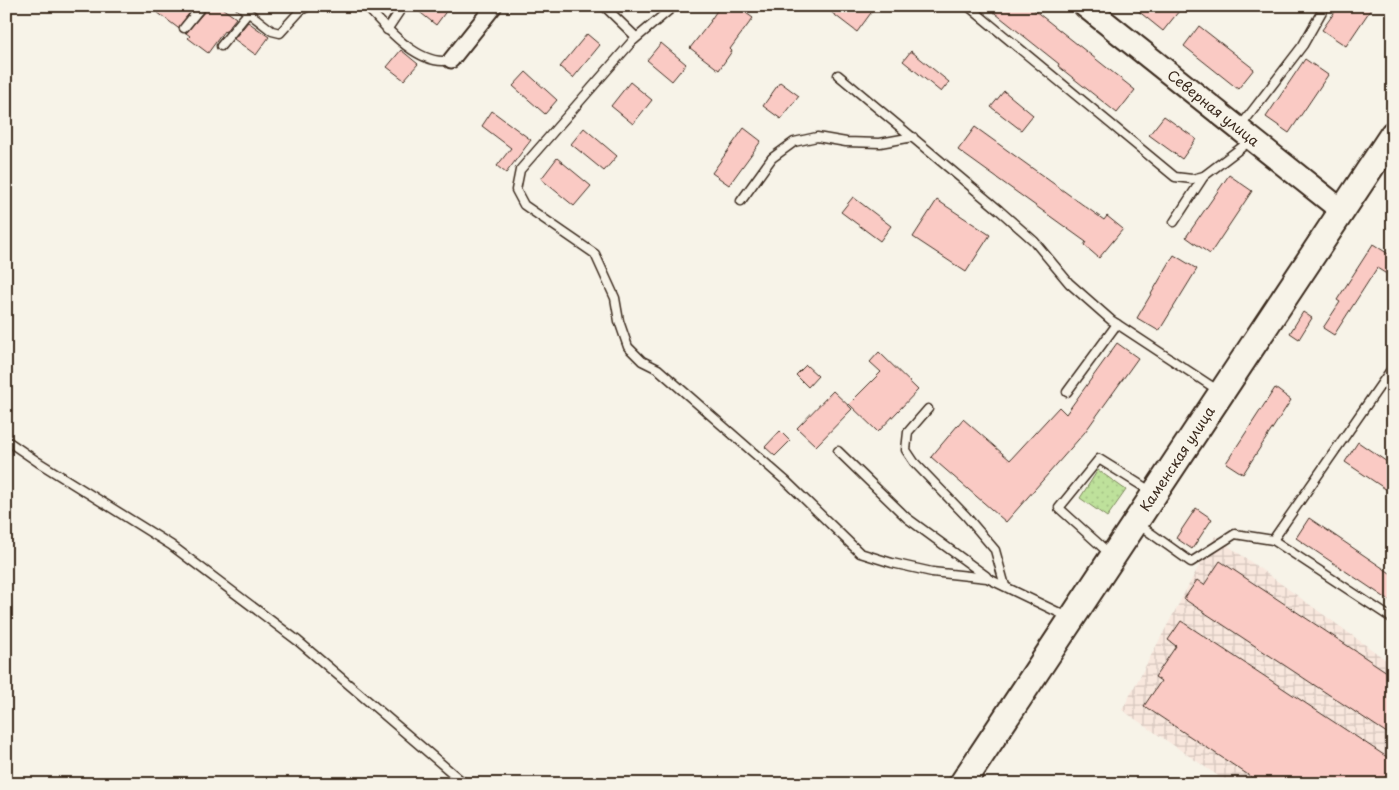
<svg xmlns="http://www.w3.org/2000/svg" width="1399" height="790" viewBox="0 0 1399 790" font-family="'Playpen Sans',sans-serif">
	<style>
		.industrial { fill: url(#industrial-grid) }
		.grass { fill: url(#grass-dots); stroke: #7c865c }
		.building { fill: #facac4; stroke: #3b2a1e }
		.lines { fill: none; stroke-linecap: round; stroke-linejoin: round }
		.lane-casing { stroke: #3b2a1e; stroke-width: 11 }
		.street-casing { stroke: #3b2a1e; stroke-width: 19 }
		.secondary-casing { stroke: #3b2a1e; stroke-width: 26 }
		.primary-casing { stroke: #3b2a1e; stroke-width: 29 }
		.lane { stroke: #f7f3e8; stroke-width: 8 }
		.street { stroke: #f7f3e8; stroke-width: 15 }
		.secondary { stroke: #f7f3e8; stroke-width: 22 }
		.primary { stroke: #f7f3e8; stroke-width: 25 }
		.labels { text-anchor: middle; stroke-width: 5; stroke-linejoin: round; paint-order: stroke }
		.street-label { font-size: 14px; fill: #3b2a1e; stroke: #f7f3e8 }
	</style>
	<defs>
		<pattern id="industrial-grid" width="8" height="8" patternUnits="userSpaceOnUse" patternTransform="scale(1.25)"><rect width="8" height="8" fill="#f8e7dd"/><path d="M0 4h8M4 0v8" fill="none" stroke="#d6c6bd"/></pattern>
		<pattern id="grass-dots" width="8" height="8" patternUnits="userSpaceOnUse" patternTransform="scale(1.25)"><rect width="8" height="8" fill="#bee19b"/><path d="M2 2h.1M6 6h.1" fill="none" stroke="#a4c185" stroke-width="1.8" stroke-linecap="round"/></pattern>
	</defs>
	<rect width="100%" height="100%" fill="#f7f3e8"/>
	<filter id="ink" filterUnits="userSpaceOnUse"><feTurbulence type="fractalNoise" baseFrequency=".02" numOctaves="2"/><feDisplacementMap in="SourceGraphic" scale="10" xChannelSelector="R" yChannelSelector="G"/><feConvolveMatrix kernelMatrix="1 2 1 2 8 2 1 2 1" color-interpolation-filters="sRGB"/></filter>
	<g filter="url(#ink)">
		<path class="industrial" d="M1215,536L1393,665V784H1230L1122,710Z"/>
		<path class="grass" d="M1098,470L1126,490L1107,517L1080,498Z"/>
		<g class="building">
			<path d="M149,6H195L178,28Z"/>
			<path d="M208,6H219L236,18L225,32L224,31L208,53L188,38L190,36L186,33L206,10Z"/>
			<path d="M412,6H450L436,25Z"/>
			<path d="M720,6H736L753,18L730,49L732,51L719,70L690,48L711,21H710Z"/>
			<path d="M823,6H876L857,32Z"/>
			<path d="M986,6H1029L1135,90L1117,113L1058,66L1059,64Z"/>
			<path d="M1132,6H1183L1163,31Z"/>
			<path d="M1339,6H1373L1346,46L1322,30Z"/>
			<path d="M248,22L269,37L256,55L234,39Z"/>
			<path d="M1199,26L1254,69L1238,89L1184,46Z"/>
			<path d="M587,34L600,45L573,78L560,67Z"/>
			<path d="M661,43L686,64L672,81L647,60Z"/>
			<path d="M401,50L418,64L404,80L387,67Z"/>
			<path d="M911,51L949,82L941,92L903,61Z"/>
			<path d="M1305,59L1328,75L1289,133L1266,117Z"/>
			<path d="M526,72L557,100L545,114L513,86Z"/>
			<path d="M630,82L652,100L633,124L611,106Z"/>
			<path d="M780,82L799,96L781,119L763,106Z"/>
			<path d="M1004,91L1033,115L1021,130L991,107Z"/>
			<path d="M492,111L531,140L506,173L497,166L511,148L482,126Z"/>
			<path d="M1164,116L1196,139L1182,159L1149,135Z"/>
			<path d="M975,127L1104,220L1107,216L1123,229L1099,258L1084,245L1086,242L958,150Z"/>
			<path d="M584,128L617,156L604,171L571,144Z"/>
			<path d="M744,128L761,141L729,185L712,173Z"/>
			<path d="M557,158L591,186L574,206L541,179Z"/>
			<path d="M1229,175L1252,191L1210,254L1186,237Z"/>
			<path d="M853,197L891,226L880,241L841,212Z"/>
			<path d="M937,200L990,235L966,272L913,237Z"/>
			<path d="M1373,244L1393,257V278L1377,268L1334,335L1323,328L1340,302L1337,300Z"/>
			<path d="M1174,255L1197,269L1159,331L1137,318Z"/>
			<path d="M1303,312L1312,318L1299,339L1290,333Z"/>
			<path d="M1117,343L1138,358L1085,432L1006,522L931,457L963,419L1010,460L1059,407L1066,414Z"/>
			<path d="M879,352L918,390L878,432L849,404L881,372L870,362Z"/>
			<path d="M806,365L818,376L808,387L796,375Z"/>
			<path d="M1275,388L1291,400L1243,474L1226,463Z"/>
			<path d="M833,391L852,409L816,446L797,428Z"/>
			<path d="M780,431L790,441L775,456L765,447Z"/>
			<path d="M1358,442L1393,466V494L1345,462Z"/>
			<path d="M1196,508L1212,519L1192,549L1176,538Z"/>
			<path d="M1309,518L1393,575V603L1296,538Z"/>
			<path d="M1220,561L1393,676V737L1184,599L1197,580L1204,585Z"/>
			<path d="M1181,621L1393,761V784H1262L1144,706L1161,681L1155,677L1176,646L1168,640Z"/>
		</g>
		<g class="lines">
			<defs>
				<g id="lane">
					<path d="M240,6L272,31L280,33L301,10L309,6"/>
					<path d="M366,6C385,27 420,68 451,60"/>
					<path d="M604,6L636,37L520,170L516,190L524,205L595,254L615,298L619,321L628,347L642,361L658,369L787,482L860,553L892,563L932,572L987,578L1068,617"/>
					<path d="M968,6L1175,177L1192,179L1204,176L1250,141"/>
					<path d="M184,28L202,6"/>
					<path d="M387,30L403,6"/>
					<path d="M634,40L674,6"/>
					<path d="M221,46L248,13"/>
					<path d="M838,75L999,210L1034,241L1069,283L1111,320L1219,391"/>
					<path d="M1240,127L1303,45L1325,6"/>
					<path d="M741,201L772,158L794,142L817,137L846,142L880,143L913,137"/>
					<path d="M1174,222L1204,176"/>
					<path d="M1067,392L1117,324"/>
					<path d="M928,409L908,432L906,450L914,462L966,516L995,550L1005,586"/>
					<path d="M6,440L38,462L171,545L298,641L465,784"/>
					<path d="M838,451L907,518L986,576"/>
					<path d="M1138,524L1191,562L1235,534L1273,540L1393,367"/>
					<path d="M1273,540L1393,619"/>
					<path d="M1111,555L1059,508L1099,459L1152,492"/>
				</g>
				<path id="street" d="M451,60L494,6"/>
				<g id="secondary">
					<path id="s1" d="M1085,6L1341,210"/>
				</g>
				<g id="primary">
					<path id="s2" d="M962,784L1393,134"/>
				</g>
			</defs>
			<use href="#lane" class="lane-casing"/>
			<use href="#street" class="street-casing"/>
			<use href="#secondary" class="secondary-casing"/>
			<use href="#primary" class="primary-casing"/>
			<use href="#lane" class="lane"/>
			<use href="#street" class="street"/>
			<use href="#secondary" class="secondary"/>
			<use href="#primary" class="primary"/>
		</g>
	</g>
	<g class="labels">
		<g class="street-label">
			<text dy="5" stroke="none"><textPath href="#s1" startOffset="164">Северная улица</textPath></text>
			<text dy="5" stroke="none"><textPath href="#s2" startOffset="390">Каменская улица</textPath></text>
		</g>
	</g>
	<rect width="1399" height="790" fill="none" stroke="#f7f3e8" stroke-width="25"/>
	<rect x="12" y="12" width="1374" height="765" fill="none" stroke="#3b2a1e" stroke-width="2" filter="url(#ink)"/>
</svg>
